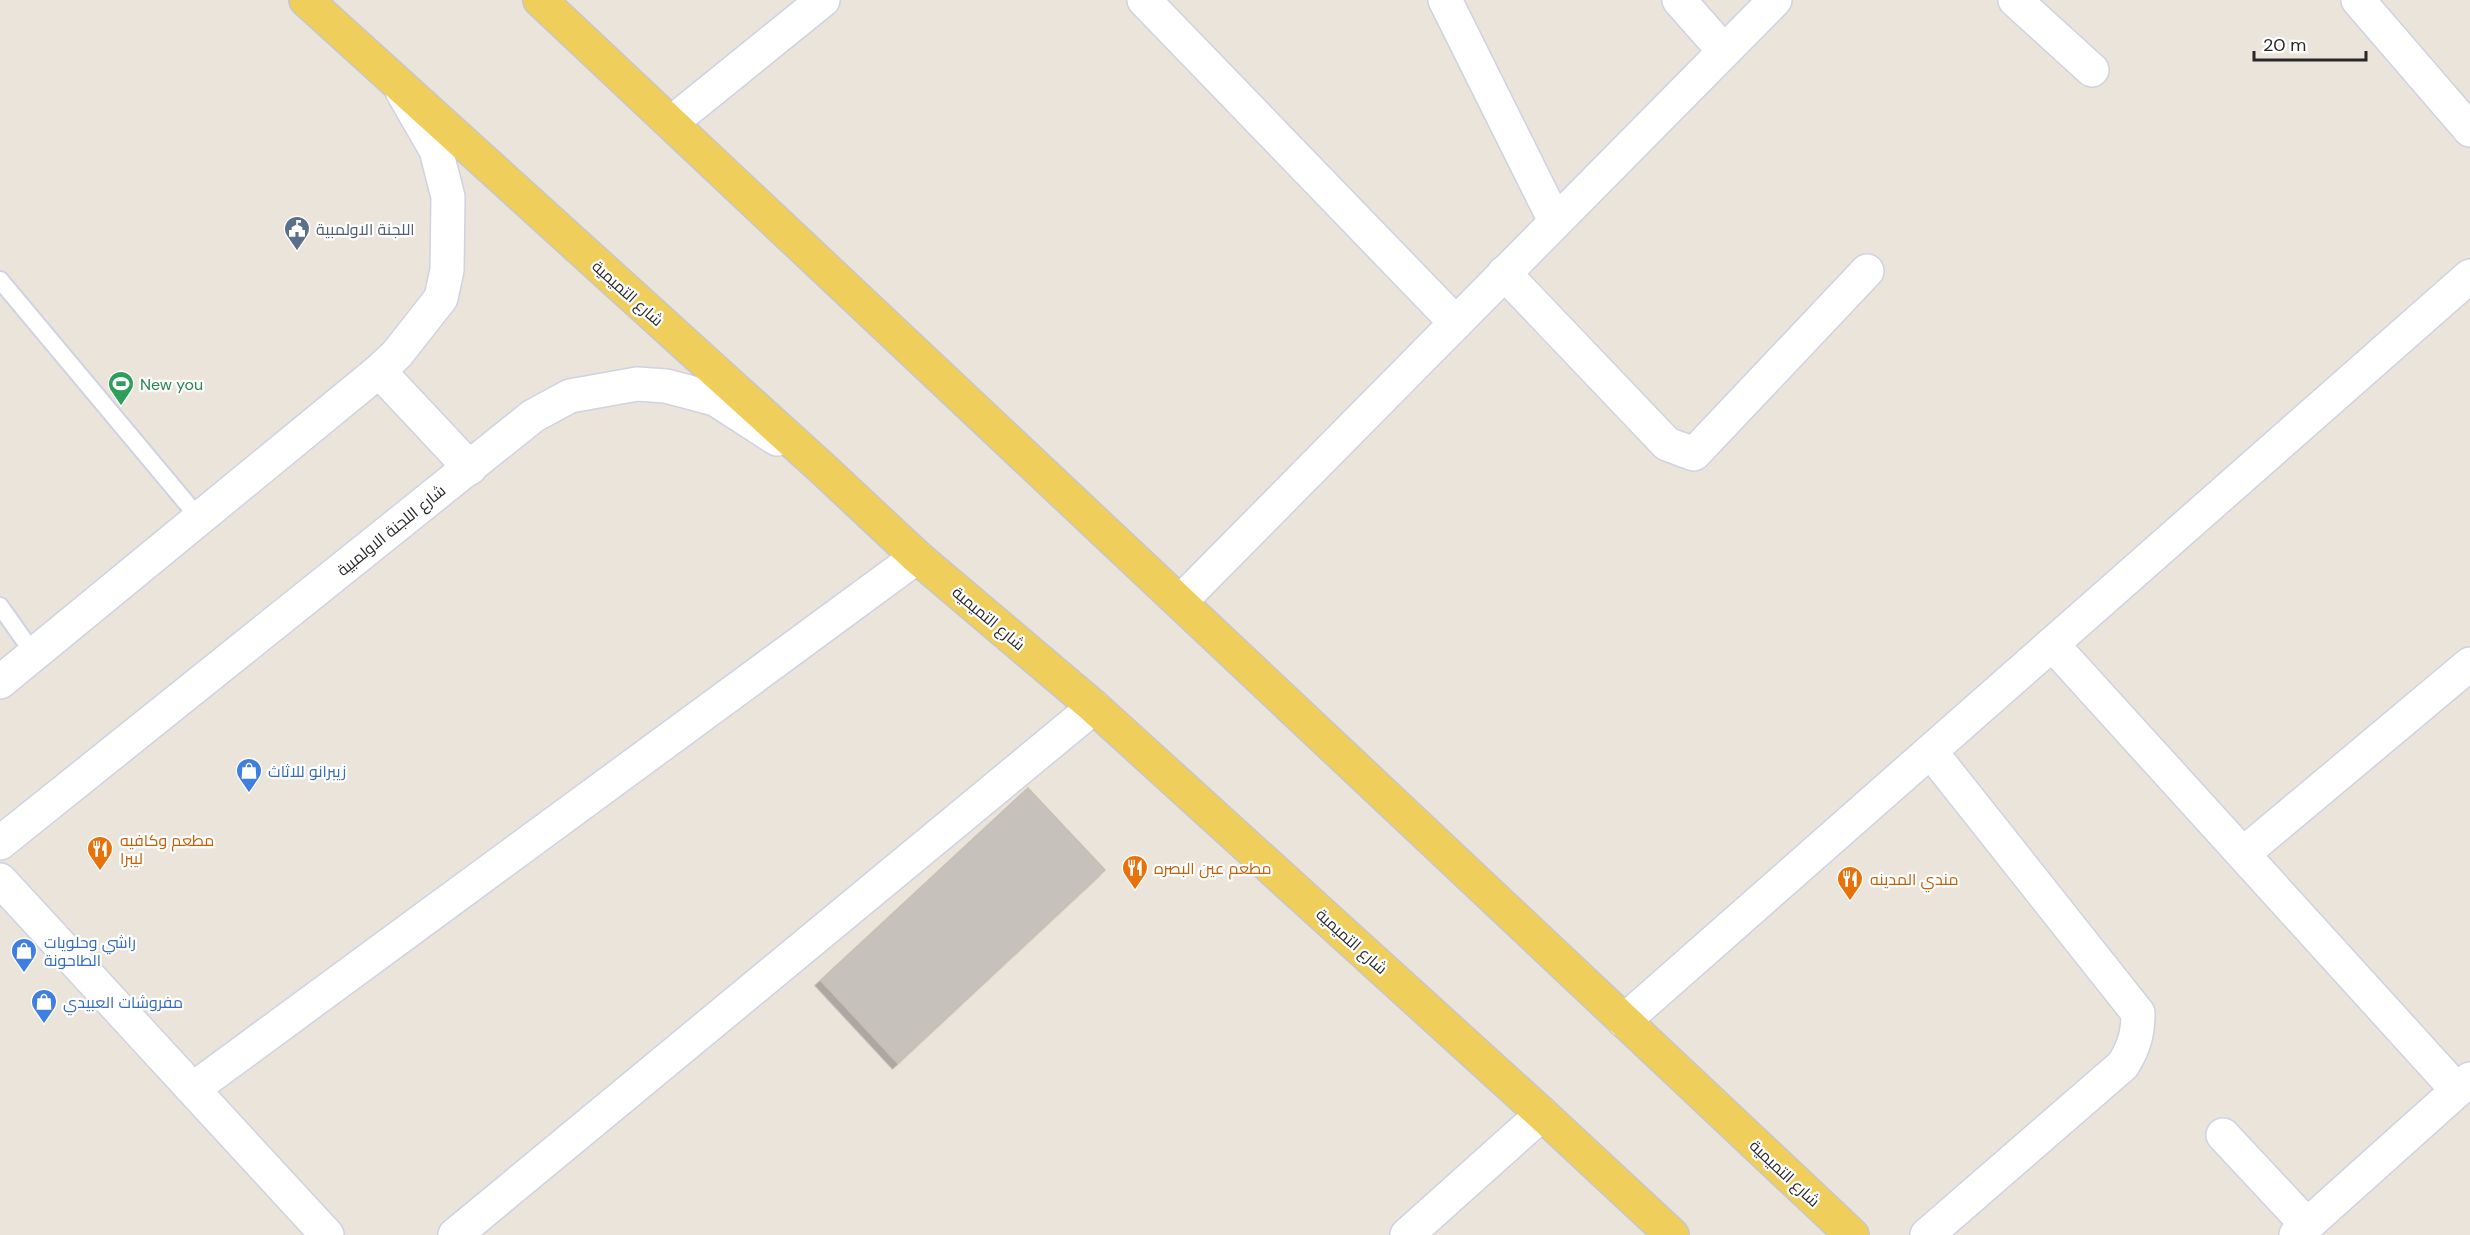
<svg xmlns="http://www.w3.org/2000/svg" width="2470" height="1235" viewBox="0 0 2470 1235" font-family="'DM Sans',Cairo,sans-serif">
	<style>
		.building { fill: #c6c1ba; stroke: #c6c0b4; stroke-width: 1.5; filter: url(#shadow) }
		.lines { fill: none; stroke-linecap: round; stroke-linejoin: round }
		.service-casing { stroke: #cfd2e1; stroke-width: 20 }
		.minor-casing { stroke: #cfd2e1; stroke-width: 36 }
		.tertiary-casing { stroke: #cfd2e1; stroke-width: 36 }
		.secondary-casing { stroke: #cfd2e1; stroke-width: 36 }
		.primary-casing { stroke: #c7c7c7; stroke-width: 36 }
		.service { stroke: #fff; stroke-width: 16 }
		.minor { stroke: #fff; stroke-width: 33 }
		.tertiary { stroke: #fff; stroke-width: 33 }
		.secondary { stroke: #fff; stroke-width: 33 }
		.primary { stroke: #efce5b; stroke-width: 33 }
		.labels { text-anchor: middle; stroke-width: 4.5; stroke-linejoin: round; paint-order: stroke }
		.service-label { font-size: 16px; fill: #4e5e75; stroke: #fff; text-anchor: start }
		.street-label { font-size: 16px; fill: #282828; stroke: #fff }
		.leisure-label { font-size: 16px; fill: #27864d; stroke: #fff; text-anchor: start }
		.shop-label { font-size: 16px; fill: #366cbe; stroke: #fff; text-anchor: start }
		.food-label { font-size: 16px; fill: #c56008; stroke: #fff; text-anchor: start }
	</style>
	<defs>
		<filter id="shadow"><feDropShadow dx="-5.5" dy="5.5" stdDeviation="0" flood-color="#0004"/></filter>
	</defs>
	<rect width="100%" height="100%" fill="#ebe4da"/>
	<path class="building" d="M1028,788L1105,870L898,1063L821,980Z"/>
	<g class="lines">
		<defs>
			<g id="service">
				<path d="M0,280L199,518"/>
				<path d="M0,606L34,654"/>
			</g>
			<g id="minor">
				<path d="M1144,0L1456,323"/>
				<path d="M1445,0L1555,221"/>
				<path d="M1679,0L1724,51"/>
				<path d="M2015,0L2092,70"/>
				<path d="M2358,0L2470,130"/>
				<path d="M671,123L823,0"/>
				<path d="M1504,273L1667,444L1694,454L1867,271"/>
				<path d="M1180,602L1775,0"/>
				<path d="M2052,644L2457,1090"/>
				<path d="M2243,854L2470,664"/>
				<path d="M193,1089L917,557"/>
				<path d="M2223,1135L2307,1225"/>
				<path d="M455,1235L1094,707"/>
				<path d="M1927,1235L2123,1065C2134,1047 2138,1034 2138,1013L1931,752"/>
				<path d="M2296,1235L2470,1079"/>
			</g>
			<g id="tertiary">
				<path d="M0,880L327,1235"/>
				<path d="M1624,1021L2470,276"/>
				<path d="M1407,1235L1542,1114"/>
			</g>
			<g id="secondary">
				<path d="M379,371L470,468"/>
				<path d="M0,682L379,371L397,354L441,298L447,270L448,197L436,150L402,91"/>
				<path d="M0,843L533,416L570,396L637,384L666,386L715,399L777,439"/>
			</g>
			<g id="primary">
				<path d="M306,0L823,469L917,557L1094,707L1542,1114L1672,1235"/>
				<path d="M540,0L1852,1235"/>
			</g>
		</defs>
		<use href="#service" class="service-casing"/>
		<use href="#minor" class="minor-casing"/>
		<use href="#tertiary" class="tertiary-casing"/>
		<use href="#secondary" class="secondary-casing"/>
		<use href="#primary" class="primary-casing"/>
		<use href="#service" class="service"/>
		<use href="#minor" class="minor"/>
		<use href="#tertiary" class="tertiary"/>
		<use href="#secondary" class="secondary"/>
		<use href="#primary" class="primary"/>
	</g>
	<defs>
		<symbol id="civic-pin" viewBox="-11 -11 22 30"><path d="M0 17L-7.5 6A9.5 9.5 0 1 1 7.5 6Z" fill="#5c6f8a" stroke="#fff"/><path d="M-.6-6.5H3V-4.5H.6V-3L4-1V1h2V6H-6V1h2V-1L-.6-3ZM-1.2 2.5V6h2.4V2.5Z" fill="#fff"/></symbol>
		<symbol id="stadium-pin" viewBox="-11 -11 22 30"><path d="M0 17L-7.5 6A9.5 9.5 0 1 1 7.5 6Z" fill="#2e9e5b" stroke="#fff"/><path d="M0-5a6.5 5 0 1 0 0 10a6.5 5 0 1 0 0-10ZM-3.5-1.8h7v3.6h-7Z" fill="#fff"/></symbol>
		<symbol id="shop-pin" viewBox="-11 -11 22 30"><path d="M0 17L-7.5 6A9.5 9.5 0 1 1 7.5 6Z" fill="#3f7fe0" stroke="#fff"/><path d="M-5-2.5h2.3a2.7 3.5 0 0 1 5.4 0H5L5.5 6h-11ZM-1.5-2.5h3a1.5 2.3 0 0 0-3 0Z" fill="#fff"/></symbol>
		<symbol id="restaurant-pin" viewBox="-11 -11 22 30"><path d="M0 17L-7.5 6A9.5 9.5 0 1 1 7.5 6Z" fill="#e8710a" stroke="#fff"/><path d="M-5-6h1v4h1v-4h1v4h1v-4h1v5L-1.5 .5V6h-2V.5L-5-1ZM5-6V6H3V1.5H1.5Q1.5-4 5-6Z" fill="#fff"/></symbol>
	</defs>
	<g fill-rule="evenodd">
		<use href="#civic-pin" x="282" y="214" width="30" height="40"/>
		<use href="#stadium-pin" x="106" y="369" width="30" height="40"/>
		<use href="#shop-pin" x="234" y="756" width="30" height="40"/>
		<use href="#restaurant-pin" x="85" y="834" width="30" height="40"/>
		<use href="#restaurant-pin" x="1120" y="853" width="30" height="40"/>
		<use href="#restaurant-pin" x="1835" y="864" width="30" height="40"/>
		<use href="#shop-pin" x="9" y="936" width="30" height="40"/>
		<use href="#shop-pin" x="29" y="987" width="30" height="40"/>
	</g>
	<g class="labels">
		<g class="service-label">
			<text x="316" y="235">اللجنة الاولمبية</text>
		</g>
		<g class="street-label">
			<text transform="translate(628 293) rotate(42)" y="6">شارع التميمية</text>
			<text transform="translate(391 530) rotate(-39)" y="6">شارع اللجنة الاولمبية</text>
			<text transform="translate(989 618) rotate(40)" y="6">شارع التميمية</text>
			<text transform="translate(1352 941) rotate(42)" y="6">شارع التميمية</text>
			<text transform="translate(1785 1173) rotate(43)" y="6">شارع التميمية</text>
		</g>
		<g class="leisure-label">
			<text x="140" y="390">New you</text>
		</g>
		<g class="shop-label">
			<text x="268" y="777">زيبرانو للاثاث</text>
			<text x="44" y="948">راشي وحلويات<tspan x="44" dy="18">الطاحونة</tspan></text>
			<text x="63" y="1008">مفروشات العبيدي</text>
		</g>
		<g class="food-label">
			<text x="120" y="846">مطعم وكافيه<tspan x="120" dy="18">ليبرا</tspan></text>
			<text x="1154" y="874">مطعم عين البصره</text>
			<text x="1870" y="885">مندي المدينه</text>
		</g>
	</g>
	<path d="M2254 51v9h112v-9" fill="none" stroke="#282828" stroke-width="3"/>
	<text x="2263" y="51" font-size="18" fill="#282828" stroke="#ffffff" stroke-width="4.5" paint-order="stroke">20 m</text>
</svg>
